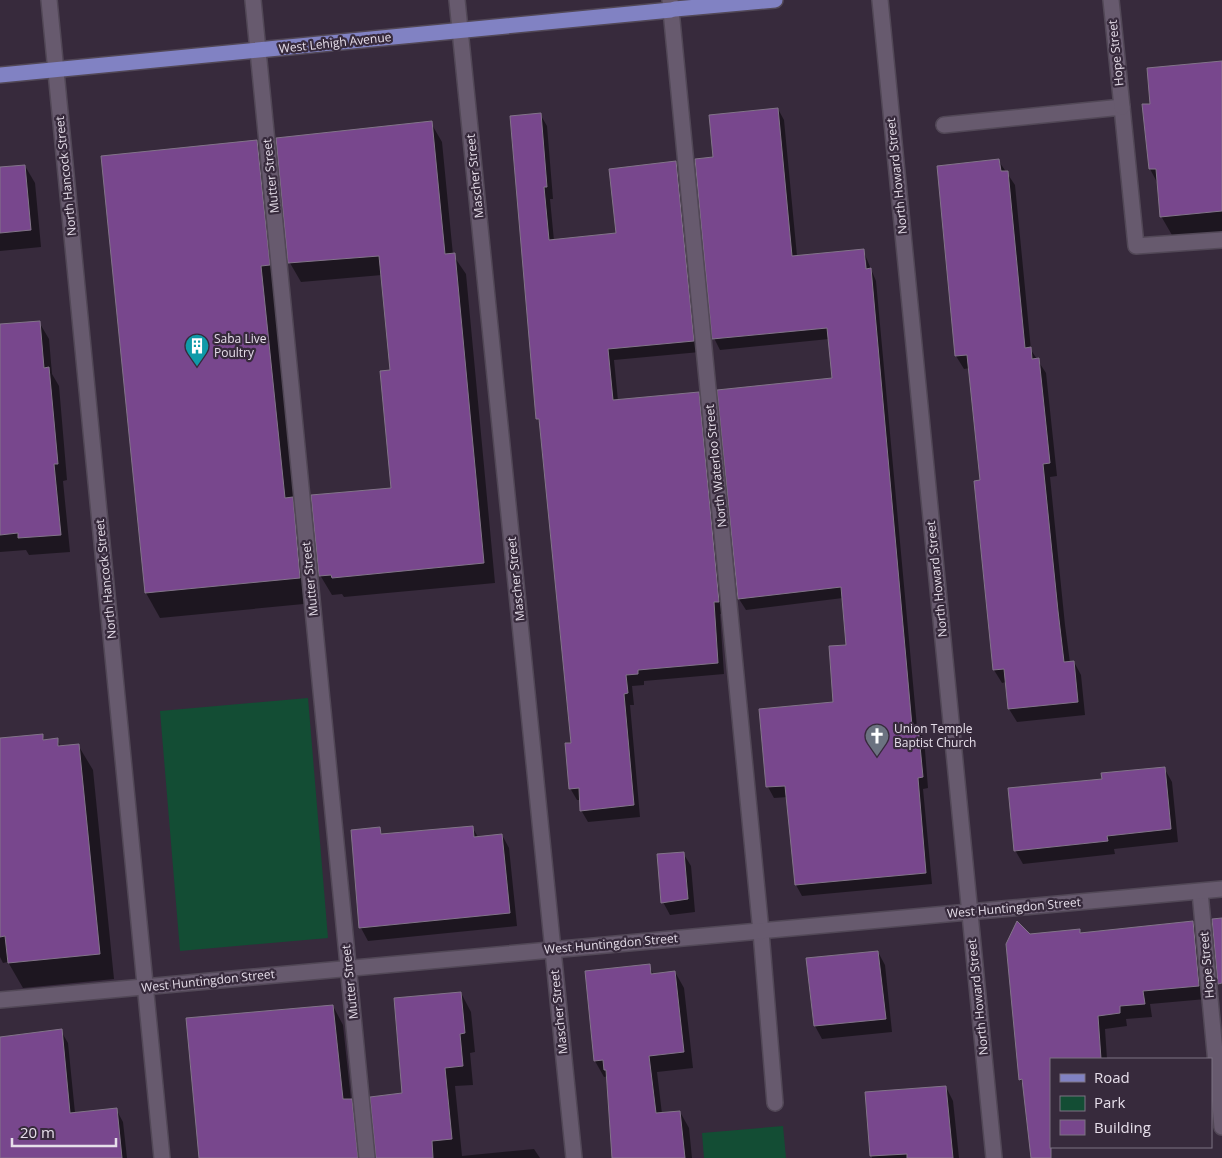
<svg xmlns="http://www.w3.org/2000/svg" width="1222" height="1158" viewBox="0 0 1222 1158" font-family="'Open Sans',sans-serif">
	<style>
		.green { fill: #134d34 }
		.shadow { fill: #0007; fill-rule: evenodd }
		.building { fill: #78478d; stroke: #827489 }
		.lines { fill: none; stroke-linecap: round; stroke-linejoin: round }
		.lane-casing { stroke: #524857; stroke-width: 18 }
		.street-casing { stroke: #524857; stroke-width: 18 }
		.primary-casing { stroke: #524857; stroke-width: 18 }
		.lane { stroke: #675a6e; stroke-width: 15 }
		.street { stroke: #675a6e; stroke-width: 15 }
		.primary { stroke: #8182c3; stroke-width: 15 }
		.labels { text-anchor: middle; stroke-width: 4.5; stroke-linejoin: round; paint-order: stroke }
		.street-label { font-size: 12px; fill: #e6deea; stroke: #372a3c }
		.poi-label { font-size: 12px; fill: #e6deea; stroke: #372a3c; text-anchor: start }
	</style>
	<rect width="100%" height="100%" fill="#372a3c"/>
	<g class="green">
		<path d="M308,698L328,938L180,951L160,711Z"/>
		<path d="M783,1126L786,1158H704L702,1133Z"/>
	</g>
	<g class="shadow">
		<path d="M1222,63V237L1176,242L1161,216L1158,184L1150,169L1143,105H1152Z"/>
		<path d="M778,109L784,120L797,256L863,250L876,281L917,727L924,738L928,788L923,789L932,884L802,896L796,885L788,797L774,798L768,787L834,703L847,646L843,598L746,610L739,599L719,391L833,379L829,339L720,350L714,338V158ZM864,260H866L868,275H865Z"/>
		<path d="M540,114L547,126L553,199H550L554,241L617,235L676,162L682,174L700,352L614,360L618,401L698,393L705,405L725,613L720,614L724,674L644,681V685L632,686L634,705H630L640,817L588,822L581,810L580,800H577L570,788L573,744L541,425L538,419Z"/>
		<path d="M431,123L442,142L453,255L466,274L495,583L344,597L342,594L332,595L320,575L392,489L391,371L382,275L301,282L290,263Z"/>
		<path d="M257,141L271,166L314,603L160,618L146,593Z"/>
		<path d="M998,160L1015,185L1031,350L1046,373L1057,476L1050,477L1065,625L1070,663L1074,662L1081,675L1085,715L1017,722L1009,709L1006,682L1002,683L994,670L981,481L970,368L964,369L956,356Z"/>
		<path d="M25,166L35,183L41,247L0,251V169Z"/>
		<path d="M39,322L49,339L52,374L59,386L67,480L63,481L70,552L29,555L26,550L0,552V326Z"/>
		<path d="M42,735L45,741L57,740L61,747L78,745L93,770L114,979L23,988L8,962L3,963L0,957V753Z"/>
		<path d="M1164,768L1172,782L1178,842L1114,849L1115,854L1023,864L1015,850L1103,780Z"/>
		<path d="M472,827L478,837L502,835L509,848L517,926L368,941L361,928L352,832L379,829L383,835Z"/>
		<path d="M683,853L691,866L695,912L670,915L663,902Z"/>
		<path d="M1193,922L1200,935L1206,999L1150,1004L1152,1017L1126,1019L1127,1026L1105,1029L1107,1059H1051L1024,1087L1020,1079L1029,935L1079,931L1082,934Z"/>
		<path d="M878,952L885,965L892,1032L822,1039L815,1026Z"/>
		<path d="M649,966L654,975L675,972L684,988L693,1068L657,1072L662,1114L680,1112L689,1128L692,1158H614L608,1076L604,1077L595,1061Z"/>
		<path d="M461,993L471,1012L475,1052L470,1053L473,1085L455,1086L462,1156L534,1149L540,1158H377L404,1094Z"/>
		<path d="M333,1006L343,1025L351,1100L362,1119L366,1158H200Z"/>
		<path d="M61,1031L68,1043L75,1113L116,1109L123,1122L127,1158H0V1038Z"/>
		<path d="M946,1087L953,1101L959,1158H872L866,1093Z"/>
	</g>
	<g class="building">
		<path d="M1222,61V211L1160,217L1156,169H1149L1142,104H1150L1147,68Z"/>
		<path d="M778,108L792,256L864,249L866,269L871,268L912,726L918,725L923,777L918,778L926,873L795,885L785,786L766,787L759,709L833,702L829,646L846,645L841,587L738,599L717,390L832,378L827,328L712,339L695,159L713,157L709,115Z"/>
		<path d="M541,113L547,187H544L549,240L616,233L609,169L676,161L694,341L608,349L613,400L699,392L719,602H714L718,663L638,670V674L626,675L628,693L624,694L634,805L580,811L579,788L569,789L565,743H571L539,419H536L510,116Z"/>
		<path d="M432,121L445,254L455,253L484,563L332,578L331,575L319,576L311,495L391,488L380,371L390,370L379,256L288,263L276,138Z"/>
		<path d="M257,140L270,265L261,266L285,498L293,497L300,578L145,593L101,156Z"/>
		<path d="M999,159L1001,171H1008L1025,348L1031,347L1032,359L1039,358L1050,463L1043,464L1058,611L1064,662L1074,661L1078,702L1008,709L1004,669L993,670L974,481L980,480L967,355L955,356L937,166Z"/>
		<path d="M25,165L31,230L0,233V167Z"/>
		<path d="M40,321L44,368L49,367L58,464H54L61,535L18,538V533L0,535V324Z"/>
		<path d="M43,734V740L58,738V746L79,744L100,954L8,963L5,936L0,937V738Z"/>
		<path d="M1165,767L1171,829L1107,836L1108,841L1014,851L1008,788L1102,779L1101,773Z"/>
		<path d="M473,826L474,837L502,834L510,913L359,928L351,830L380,827L381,834Z"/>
		<path d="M684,852L688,899L661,903L657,854Z"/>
		<path d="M1222,918V983L1218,984L1212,919Z"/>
		<path d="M1017,921L1030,934L1080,929V933L1193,921L1199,986L1143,991L1145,1004L1120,1006V1013L1098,1016L1101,1059H1051V1158H1031L1022,1079L1019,1080L1006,944Z"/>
		<path d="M878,951L886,1019L814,1026L806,958Z"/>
		<path d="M650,964L651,974L675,971L684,1052L649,1056L656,1113L680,1111L685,1158H612L606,1070H604L603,1060L594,1061L585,971Z"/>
		<path d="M461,992L465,1033L460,1034L463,1066L445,1068L452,1139L432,1141L433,1158H376L370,1097L402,1093L394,998Z"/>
		<path d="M333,1005L343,1099H352L358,1158H199L186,1018Z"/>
		<path d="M62,1029L70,1113L117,1108L122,1158H0V1037Z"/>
		<path d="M946,1086L953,1158H907V1154L870,1156L865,1092Z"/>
	</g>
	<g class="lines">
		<defs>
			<g id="lane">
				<path d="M944,125L1122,107L1136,246L1222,240"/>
				<path d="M761,932L775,1103"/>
			</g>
			<g id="street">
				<path d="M49,0L162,1158"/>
				<path d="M253,0L367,1158"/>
				<path d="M457,0L574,1158"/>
				<path d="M670,0L761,932"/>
				<path d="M880,0L994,1158"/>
				<path d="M1111,0L1122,107"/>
				<path d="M1200,892L1222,1127"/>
				<path d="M0,1000L1222,889"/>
			</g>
			<g id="primary">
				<path d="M675,9L775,0"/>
				<path d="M0,75L671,10"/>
			</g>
		</defs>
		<use href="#lane" class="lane-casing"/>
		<use href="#street" class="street-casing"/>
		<use href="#primary" class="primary-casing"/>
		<use href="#lane" class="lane"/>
		<use href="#street" class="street"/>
		<use href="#primary" class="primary"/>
	</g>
	<defs>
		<symbol id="building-pin" viewBox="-11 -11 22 30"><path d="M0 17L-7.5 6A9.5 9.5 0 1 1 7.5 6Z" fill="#0f9aa8" stroke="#372a3c"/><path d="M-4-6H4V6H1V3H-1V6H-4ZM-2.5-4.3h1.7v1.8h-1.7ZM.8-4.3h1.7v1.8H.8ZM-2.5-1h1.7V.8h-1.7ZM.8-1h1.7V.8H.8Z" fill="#fff"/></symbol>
		<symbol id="church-pin" viewBox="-11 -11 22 30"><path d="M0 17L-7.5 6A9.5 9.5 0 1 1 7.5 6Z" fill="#6b7280" stroke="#372a3c"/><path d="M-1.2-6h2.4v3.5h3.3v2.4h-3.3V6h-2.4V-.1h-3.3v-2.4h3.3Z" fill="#fff"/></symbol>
	</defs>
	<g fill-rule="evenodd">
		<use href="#building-pin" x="183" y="332" width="28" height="38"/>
		<use href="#church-pin" x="863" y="722" width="28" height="38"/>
	</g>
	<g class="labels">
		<g class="street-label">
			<text transform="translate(335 43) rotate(-6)" y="4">West Lehigh Avenue</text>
			<text transform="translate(1116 53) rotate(-96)" y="4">Hope Street</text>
			<text transform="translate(66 176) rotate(-96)" y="4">North Hancock Street</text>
			<text transform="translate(271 176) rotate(-96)" y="4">Mutter Street</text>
			<text transform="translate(475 176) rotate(-96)" y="4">Mascher Street</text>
			<text transform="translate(897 176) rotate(-96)" y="4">North Howard Street</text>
			<text transform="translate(716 466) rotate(-96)" y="4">North Waterloo Street</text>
			<text transform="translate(106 579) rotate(-96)" y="4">North Hancock Street</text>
			<text transform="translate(310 579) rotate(-96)" y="4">Mutter Street</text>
			<text transform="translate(516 579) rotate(-96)" y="4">Mascher Street</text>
			<text transform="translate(937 579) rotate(-96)" y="4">North Howard Street</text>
			<text transform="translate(1014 908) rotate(-5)" y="4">West Huntingdon Street</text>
			<text transform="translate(611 944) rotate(-5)" y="4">West Huntingdon Street</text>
			<text transform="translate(1207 965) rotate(-95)" y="4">Hope Street</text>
			<text transform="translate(208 981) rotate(-6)" y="4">West Huntingdon Street</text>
			<text transform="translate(350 982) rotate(-96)" y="4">Mutter Street</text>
			<text transform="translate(978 997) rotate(-96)" y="4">North Howard Street</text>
			<text transform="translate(559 1012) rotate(-96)" y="4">Mascher Street</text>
		</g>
		<g class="poi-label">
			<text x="214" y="343">Saba Live<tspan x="214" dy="14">Poultry</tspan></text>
			<text x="894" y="733">Union Temple<tspan x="894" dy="14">Baptist Church</tspan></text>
		</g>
	</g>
	<rect x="1050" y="1058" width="162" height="90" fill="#372a3c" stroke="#7d7282"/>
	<rect x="1060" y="1074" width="25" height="8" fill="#8182c3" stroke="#7d7282"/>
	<text x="1094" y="1083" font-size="15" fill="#e6deea">Road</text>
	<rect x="1060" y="1096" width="25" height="15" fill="#134d34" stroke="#7d7282"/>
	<text x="1094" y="1108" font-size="15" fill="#e6deea">Park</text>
	<rect x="1060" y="1120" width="25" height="15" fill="#78478d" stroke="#7d7282"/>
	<text x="1094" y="1133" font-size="15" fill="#e6deea">Building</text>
	<path d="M12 1138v8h104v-8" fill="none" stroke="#e6deea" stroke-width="2.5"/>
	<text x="20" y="1138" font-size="15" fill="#e6deea" stroke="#372a3c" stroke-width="4" paint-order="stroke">20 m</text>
</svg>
